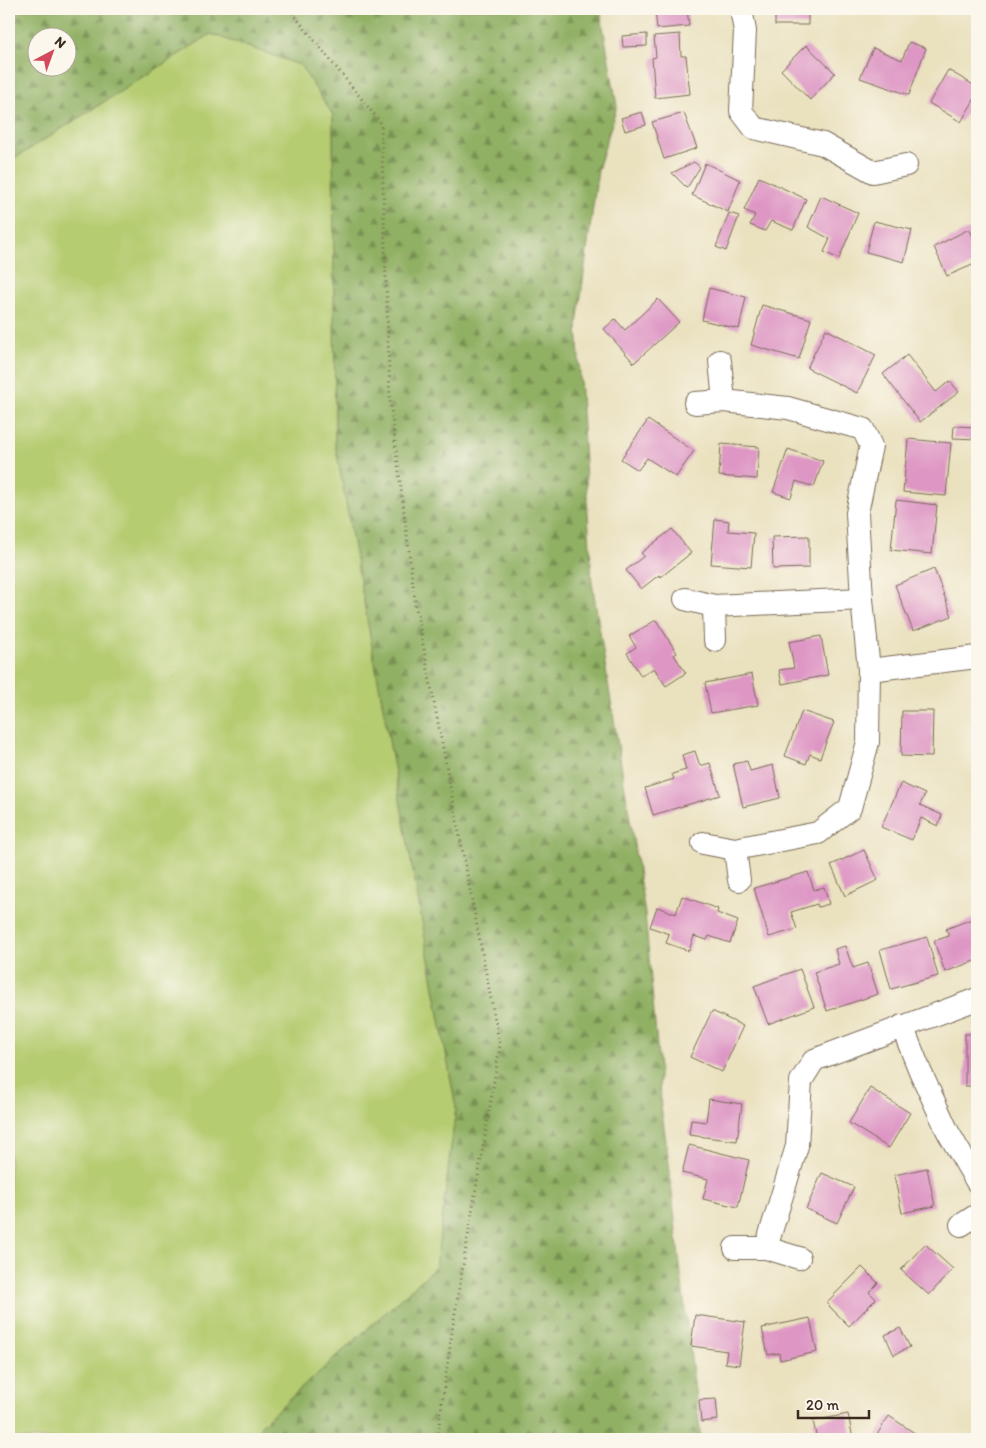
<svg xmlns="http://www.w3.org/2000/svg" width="986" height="1448" viewBox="0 0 986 1448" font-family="Itim,sans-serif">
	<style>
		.green { fill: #b5cc71; stroke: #787b48 }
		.forest { fill: url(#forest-firs); stroke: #666d40; fill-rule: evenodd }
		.building { fill: #de97c5 }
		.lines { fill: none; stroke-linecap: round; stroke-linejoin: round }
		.street-casing { stroke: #786a56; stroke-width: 24 }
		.path { stroke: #786a56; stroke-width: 3; stroke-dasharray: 1 4; stroke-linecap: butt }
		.street { stroke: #fff; stroke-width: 22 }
	</style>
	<defs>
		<pattern id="forest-firs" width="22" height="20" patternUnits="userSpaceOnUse" patternTransform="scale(1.25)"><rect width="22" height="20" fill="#90b063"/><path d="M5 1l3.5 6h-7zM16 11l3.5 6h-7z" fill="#778f51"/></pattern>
	</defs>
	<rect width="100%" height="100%" fill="#fbf7ec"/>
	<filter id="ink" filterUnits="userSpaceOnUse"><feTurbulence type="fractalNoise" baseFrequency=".02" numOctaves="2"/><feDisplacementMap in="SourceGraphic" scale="10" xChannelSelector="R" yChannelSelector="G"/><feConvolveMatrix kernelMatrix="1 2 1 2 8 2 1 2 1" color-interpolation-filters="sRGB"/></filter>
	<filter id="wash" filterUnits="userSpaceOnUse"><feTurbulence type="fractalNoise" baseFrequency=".0096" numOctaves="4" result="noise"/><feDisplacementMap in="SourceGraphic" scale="20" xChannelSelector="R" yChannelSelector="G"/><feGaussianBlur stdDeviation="1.12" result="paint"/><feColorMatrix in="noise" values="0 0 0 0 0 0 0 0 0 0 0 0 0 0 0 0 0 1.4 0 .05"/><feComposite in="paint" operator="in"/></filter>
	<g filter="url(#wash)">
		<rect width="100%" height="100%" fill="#eae1bf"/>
		<path class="green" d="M211,34L300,65L333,115L335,443L456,1108L436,1267L264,1422L251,1439H9V162Z"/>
		<path class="forest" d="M9,9H600L617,106L598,170L577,325L592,582L645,914L659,1068C658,1103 667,1138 670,1174C679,1262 690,1351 701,1439H251L264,1422L436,1267L456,1108L335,443L333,115L300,65L211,34L9,162ZM38,38H68V68H38Z"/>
		<g id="blocks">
			<g class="building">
				<path d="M655,9H687L689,26L657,29Z"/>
				<rect x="775" y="9" width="33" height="16"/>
				<path d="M647,34V46L623,47L622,36Z"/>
				<path d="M680,34L681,56H686L690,94L655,98L652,58L656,57L654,36Z"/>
				<path d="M909,42L926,48L909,95L860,78L873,48L902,60Z"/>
				<path d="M806,45L835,73L810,100L781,70Z"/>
				<path d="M948,70L977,87V95L961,122L929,103Z"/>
				<path d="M642,112L646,125L625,131L621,118Z"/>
				<path d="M684,113L697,148L664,159L652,122Z"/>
				<path d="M694,162L700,167L687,188L672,173Z"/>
				<path d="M705,163L740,180L728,212L692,195Z"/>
				<path d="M759,177L806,199L793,230L771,221L765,231L750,225L755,215L744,210Z"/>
				<path d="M821,196L858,213L839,259L824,252L830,239L808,227Z"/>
				<path d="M729,213L739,216L726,251L716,247Z"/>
				<path d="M874,221L912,230L904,262L866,252Z"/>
				<path d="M969,229L977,243V263L947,276L934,247Z"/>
				<path d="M709,288L746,297L739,329L702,320Z"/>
				<path d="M658,299L679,322L634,363L604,329L615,319L625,330Z"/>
				<path d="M762,305L811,319L799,359L751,345Z"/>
				<path d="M826,329L876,355L857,393L807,368Z"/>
				<path d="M907,355L936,392L950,381L959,392L920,422L883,374Z"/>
				<path d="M648,420L694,451L676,477L647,458L638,470L621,459Z"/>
				<path d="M954,426L977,427V439L953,438Z"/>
				<path d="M908,439L951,443L946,496L903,492Z"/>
				<path d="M721,444L759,447L757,479L719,476Z"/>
				<path d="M788,449L823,461L814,487L796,481L791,498L773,492Z"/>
				<path d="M896,500L937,505L932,554L891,550Z"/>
				<path d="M715,519L729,521L728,531L754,533L751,567L711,564Z"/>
				<path d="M672,529L691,553L661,577L659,575L641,589L626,570L644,556L641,553Z"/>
				<path d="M809,536V568L773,569L772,537Z"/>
				<path d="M934,569L952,616L913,631L895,585Z"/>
				<path d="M656,620L677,653L674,655L686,673L666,686L654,668L641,676L627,653L636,647L629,636Z"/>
				<path d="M821,636L828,675L782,684L779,670L794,668L789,642Z"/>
				<path d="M752,674L758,705L711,713L705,683Z"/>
				<path d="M802,711L834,722L820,758L810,754L806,764L785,756Z"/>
				<path d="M902,711H933L932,757L901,756Z"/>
				<path d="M695,751L700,766L710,763L720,795L653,815L645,788L674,779L672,774L686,770L682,755Z"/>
				<path d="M747,761L750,771L773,765L780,798L743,807L733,764Z"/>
				<path d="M901,783L925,794L920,805L942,815L938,826L921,818L912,840L881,827Z"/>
				<path d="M864,850L878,880L845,896L831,865Z"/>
				<path d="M808,872L814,890L824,887L829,904L818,907L817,904L791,912L797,929L769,937L754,888Z"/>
				<path d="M682,896L718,909L717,913L738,921L730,943L709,936L707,940L694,936L689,951L666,943L669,934L650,927L657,907L676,914Z"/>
				<path d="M977,917V960L945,972L934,941L949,936L946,929Z"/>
				<path d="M927,937L938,976L891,989L880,950Z"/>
				<path d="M845,946L853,968L868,963L878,994L827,1011L814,972L839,964L835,949Z"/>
				<path d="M800,969L814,1007L768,1024L754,986Z"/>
				<path d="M712,1011L743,1026L722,1072L690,1057Z"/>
				<rect x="965" y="1034" width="12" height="52"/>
				<path d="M870,1088L910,1113L889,1148L849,1123Z"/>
				<path d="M709,1099L742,1104L737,1141L689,1135L691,1120L706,1122Z"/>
				<path d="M689,1145L749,1160L738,1207L703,1199L708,1179L682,1173Z"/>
				<path d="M927,1168L935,1206L902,1213L894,1175Z"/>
				<path d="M822,1173L854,1187L837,1223L806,1209Z"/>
				<path d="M925,1244L953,1269L929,1295L901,1270Z"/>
				<path d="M862,1267L878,1283L869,1292L876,1299L849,1326L826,1303Z"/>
				<path d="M695,1315L745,1322L739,1365L725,1363L727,1351L691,1346Z"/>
				<path d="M810,1318L817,1352L780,1360L779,1353L768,1355L762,1328Z"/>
				<path d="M900,1328L910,1347L894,1355L885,1335Z"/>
				<path d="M716,1399L718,1420L701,1422L699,1400Z"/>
				<path d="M848,1414L853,1439H817L813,1421Z"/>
				<path d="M889,1416L922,1438V1439H874Z"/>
			</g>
		</g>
	</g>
	<g filter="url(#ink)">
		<use href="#blocks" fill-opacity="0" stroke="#786a56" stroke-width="1"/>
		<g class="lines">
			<defs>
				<g id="street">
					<path d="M741,9L745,31L741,111L754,128L823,144L873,172L906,165"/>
					<path d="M720,361L724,401"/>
					<path d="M695,403L724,401L788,408L863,429L871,446L857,513L862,599L869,670L868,742L850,808L818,833L735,849L703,843"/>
					<path d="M685,599L714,606L862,599"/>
					<path d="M714,606L715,640"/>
					<path d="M869,670L977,657"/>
					<path d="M735,849L739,880"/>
					<path d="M902,1026L920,1071L948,1132L977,1182"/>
					<path d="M961,1225L977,1215"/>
					<path d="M735,1248H766L799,1258"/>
					<path d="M766,1248L797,1146L801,1081L814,1060L977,999"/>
				</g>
			</defs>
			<use href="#street" class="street-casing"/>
			<path class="path" d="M289,9L381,123L390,401L416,608L500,1046L453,1325L437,1439"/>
			<use href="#street" class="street"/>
		</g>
	</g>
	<rect width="986" height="1448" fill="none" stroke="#fbf7ec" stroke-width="30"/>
	<g transform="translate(52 52) rotate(41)"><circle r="24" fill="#fbf7ec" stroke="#aea59a"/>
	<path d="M0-4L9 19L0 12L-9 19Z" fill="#d1495b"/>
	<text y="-8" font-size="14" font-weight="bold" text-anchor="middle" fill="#3b2a1e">N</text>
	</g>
	<path d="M798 1410v8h71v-8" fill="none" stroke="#3b2a1e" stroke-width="2.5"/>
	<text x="806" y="1410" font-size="15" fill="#3b2a1e" stroke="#fbf7ec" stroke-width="4" paint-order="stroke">20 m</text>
</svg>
